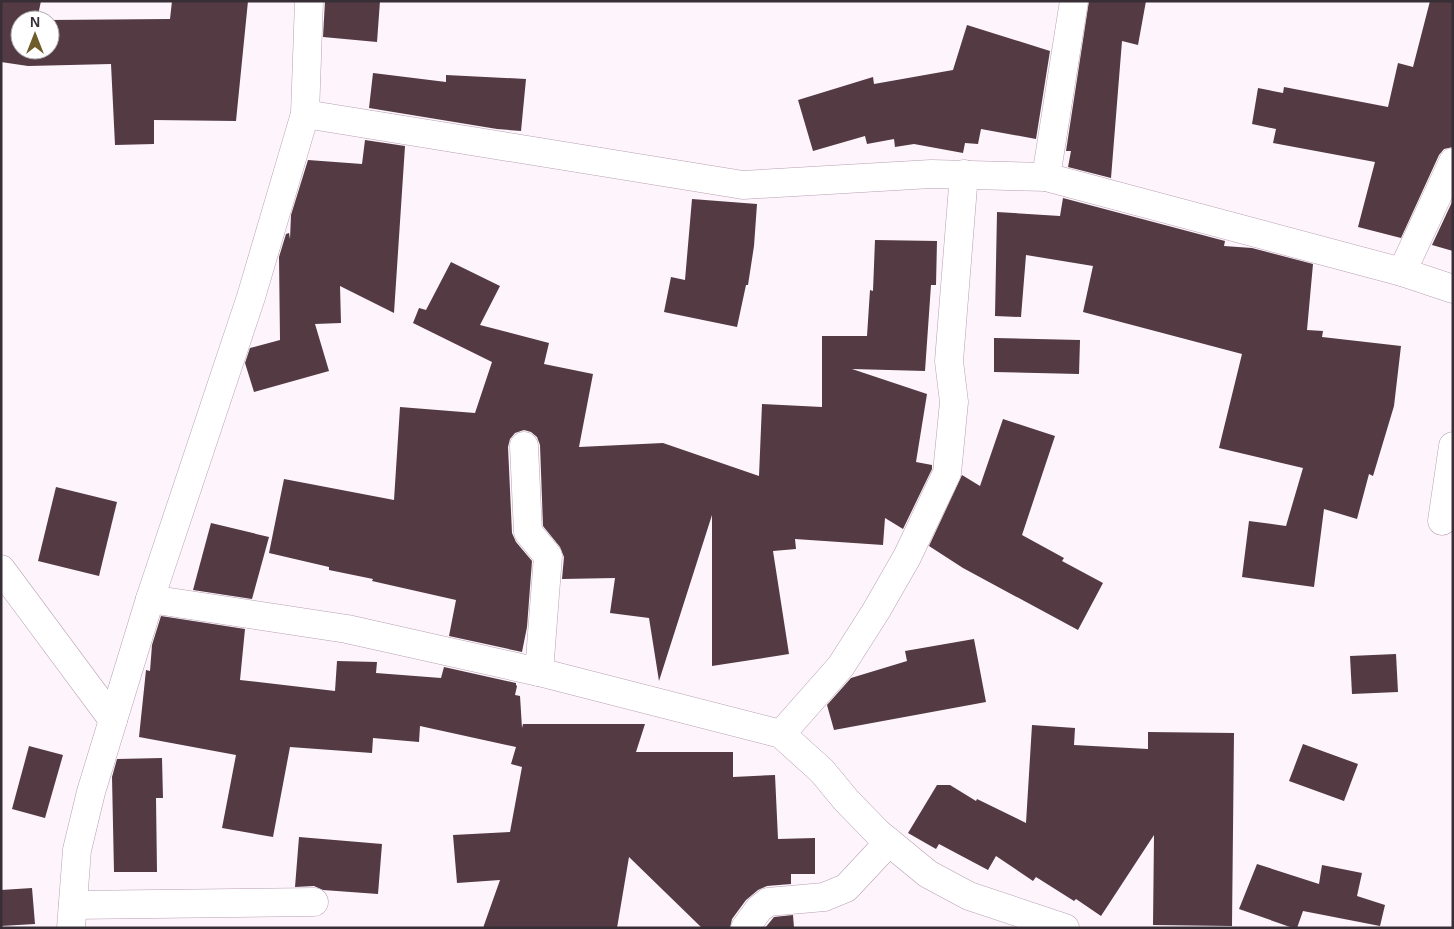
<svg xmlns="http://www.w3.org/2000/svg" width="1454" height="929" viewBox="0 0 1454 929" font-family="Arial,sans-serif">
	<style>
		.building { fill: #533a43 }
		.lines { fill: none; stroke-linecap: round; stroke-linejoin: round }
		.minor-casing { stroke: #b7a0b3; stroke-width: 29 }
		.minor { stroke: #fff; stroke-width: 28 }
	</style>
	<rect width="100%" height="100%" fill="#fef4fc"/>
	<g class="building">
		<path d="M1,1H41L37,20H20V50H50V20L170,19L172,1H248L236,121L154,120V144L115,145L111,64L28,66L1,62Z"/>
		<path d="M325,1H380L377,42L323,37Z"/>
		<path d="M1089,1H1146L1138,45L1122,41L1111,178L1068,167L1071,151H1066Z"/>
		<path d="M1430,1H1453V147L1444,149L1439,155L1401,238L1358,227L1375,162L1273,143L1276,129L1252,124L1258,88L1283,93L1284,87L1388,107L1398,63L1413,67Z"/>
		<path d="M967,25L1050,51L1036,139L981,129L978,144L965,143L963,153L914,144L895,147L894,139L867,144L865,136L813,151L798,100L873,77L874,84L953,70Z"/>
		<path d="M373,73L446,82V75L526,79L521,131L497,129L369,108Z"/>
		<path d="M365,140L405,146L394,313L340,286L341,323L315,324L329,371L254,392L245,363L250,348L280,340L279,257L286,234L289,233L290,239L291,215L308,160L362,164Z"/>
		<path d="M1063,198L1225,241L1224,246L1252,248L1313,264L1307,330L1323,331L1322,337L1401,346L1394,406L1373,476L1369,474L1357,519L1324,509L1314,587L1242,577L1249,521L1286,526L1303,468L1219,448L1242,354L1083,312L1093,266L1026,255L1021,317L995,316L997,212L1060,216Z"/>
		<path d="M692,199L757,204L754,246L748,285H746L737,327L664,312L671,277L685,280Z"/>
		<path d="M1453,200V251L1432,245Z"/>
		<path d="M875,240L937,241L936,285H931L925,371L852,369L927,394L916,462L932,465V469L903,529L885,518L883,545L795,539L796,549L773,551L789,654L712,666V515L659,681L649,618L610,613L615,578L562,579L564,557L560,547L543,526L540,445L537,437L531,432L524,430L515,433L510,439L508,447L512,533L516,542L532,561L527,627L522,652L449,636L456,600L372,581L373,579L329,570V567L269,553L284,479L394,500L400,407L475,413L492,362L413,323L419,308L426,310L451,262L500,286L480,325L549,343L544,364L593,374L579,447L663,443L759,476L762,404L822,407V336H867L870,290L873,291Z"/>
		<path d="M994,338L1080,340L1079,374L994,372Z"/>
		<path d="M1003,419L1055,436L1022,535L1064,558L1062,561L1103,583L1078,630L963,568L929,546L962,475L980,486Z"/>
		<path d="M56,487L117,502L99,576L38,561Z"/>
		<path d="M211,523L269,537L252,599L193,590Z"/>
		<path d="M161,616L245,629L240,680L335,691L337,661L377,662L376,673L441,678L444,667L516,683V685L517,686L515,695L520,696L522,728L523,724H645L636,752H733V777L775,775L778,839L815,838V874H791V884L767,886L758,890L746,900L732,919L730,928H702L629,857L617,928H483L500,880L457,883L453,835L510,832L522,767L511,764L516,747L420,726L419,742L373,738L372,753L290,747L273,837L222,828L236,755L139,737L146,670L150,671L152,645Z"/>
		<path d="M974,639L986,702L834,730L827,705L851,678L907,661L905,651Z"/>
		<path d="M1396,654L1398,692L1352,694L1350,656Z"/>
		<path d="M1032,725L1075,728L1074,745L1148,749V732L1234,733L1232,926L1153,925L1154,835L1101,916L1076,899L1074,901L1036,877L1033,881L996,856L988,870L939,844L936,849L908,833L937,785H950L976,801L977,799L1026,823Z"/>
		<path d="M1303,744L1358,764L1344,801L1289,781Z"/>
		<path d="M29,746L63,755L45,818L12,809Z"/>
		<path d="M162,758L163,798H156L157,872H114L112,777L117,759Z"/>
		<path d="M299,837L382,844L378,894L323,890L314,886L295,887Z"/>
		<path d="M1257,864L1319,884L1322,865L1362,873L1357,896L1385,905L1380,926L1303,911L1297,928H1293L1239,909Z"/>
		<path d="M32,888L35,924L1,926V890Z"/>
		<path d="M793,915L794,928H765L774,917Z"/>
	</g>
	<g class="lines">
		<defs>
			<g id="minor">
				<path d="M305,114L743,185L931,174L1046,177L1402,272L1453,289"/>
				<path d="M1046,177L1074,1"/>
				<path d="M1402,272L1453,162"/>
				<path d="M524,446L528,532L548,556L539,672"/>
				<path d="M1442,521L1453,446"/>
				<path d="M1,569L113,720"/>
				<path d="M150,599L347,629L539,672L781,734L822,771L846,800L878,833L928,874L969,896L1065,928"/>
				<path d="M781,734L841,666L876,611L907,557L947,473L954,402L949,361L964,174"/>
				<path d="M73,905L314,902"/>
				<path d="M71,928L77,850L91,792L150,599L251,297L305,114L309,1"/>
				<path d="M745,928L759,909L768,902L824,897L846,888L889,842"/>
			</g>
		</defs>
		<use href="#minor" class="minor-casing"/>
		<use href="#minor" class="minor"/>
	</g>
	<rect width="1454" height="929" fill="none" stroke="#382e36" stroke-width="5"/>
	<g transform="translate(35 35)"><circle r="24" fill="#ffffff" stroke="#afabaf"/>
	<path d="M0-4L9 19L0 12L-9 19Z" fill="#6e5c2a"/>
	<text y="-8" font-size="14" font-weight="bold" text-anchor="middle" fill="#382e36">N</text>
	</g>
</svg>
